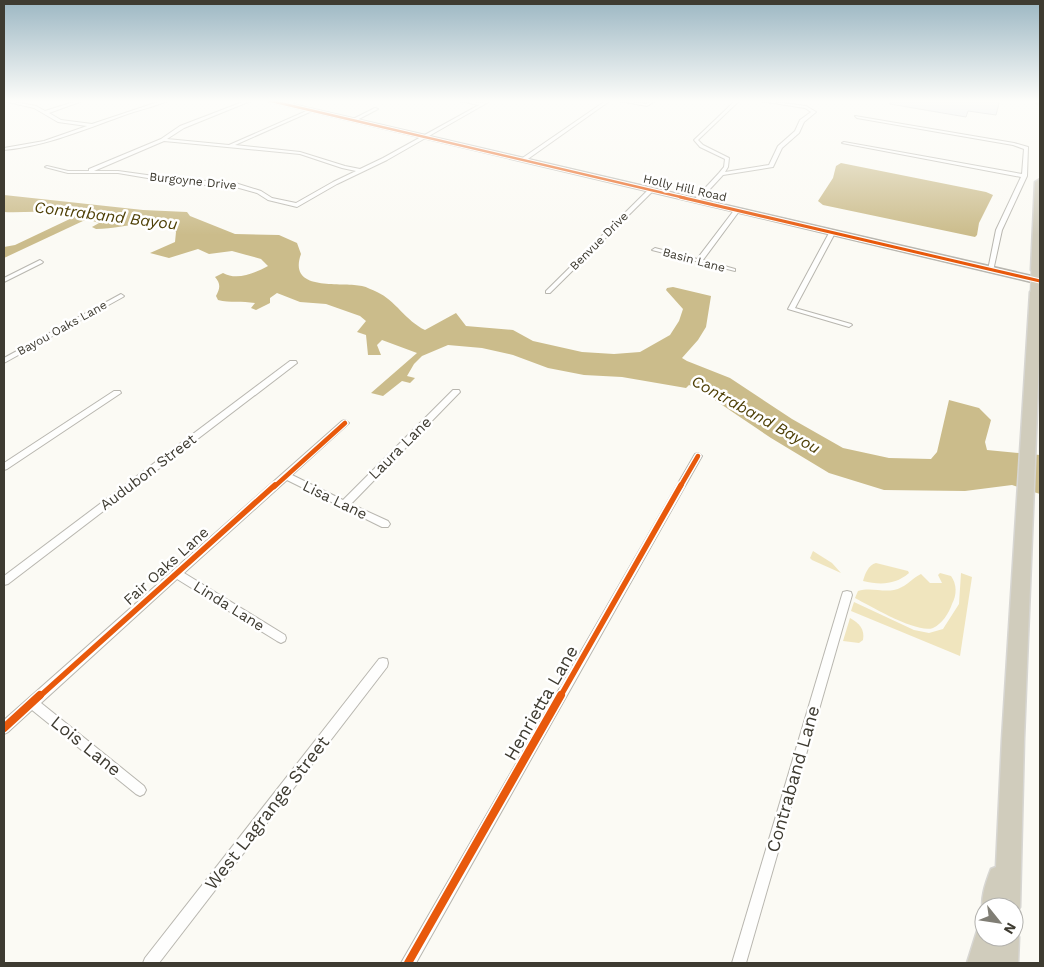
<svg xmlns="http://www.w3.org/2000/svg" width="1044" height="967" viewBox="0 0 1044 967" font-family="'Work Sans',sans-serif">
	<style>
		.green { fill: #f0e5be }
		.water { fill: #cbbc8b }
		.building { fill: #e1e3ea; stroke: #b6b7b8 }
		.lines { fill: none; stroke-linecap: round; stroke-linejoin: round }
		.street-casing { stroke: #b8b6af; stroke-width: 2 }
		.secondary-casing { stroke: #b8b6af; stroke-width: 3 }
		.highway-casing { stroke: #d7d6d2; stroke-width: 3 }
		.street { fill: #fefefd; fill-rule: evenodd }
		.secondary { fill: #f1efea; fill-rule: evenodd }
		.highway { fill: #d0ccbc; fill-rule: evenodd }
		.highway-bridge-casing { stroke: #d7d6d2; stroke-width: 13; stroke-linecap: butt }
		.highway-bridge { stroke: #d0ccbc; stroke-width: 11 }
		.cycleway-far4-casing { stroke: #fff; stroke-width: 4.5 }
		.cycleway-far3-casing { stroke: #fff; stroke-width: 5 }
		.cycleway-far2-casing { stroke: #fff; stroke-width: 7 }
		.cycleway-far1-casing { stroke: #fff; stroke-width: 9 }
		.cycleway-casing { stroke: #fff; stroke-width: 11 }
		.cycleway-far4 { stroke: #e8590c; stroke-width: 2.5 }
		.cycleway-far3 { stroke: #e8590c; stroke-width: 3 }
		.cycleway-far2 { stroke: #e8590c; stroke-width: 4.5 }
		.cycleway-far1 { stroke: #e8590c; stroke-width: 5.5 }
		.cycleway { stroke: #e8590c; stroke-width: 8 }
		.labels { text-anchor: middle; stroke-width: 5; stroke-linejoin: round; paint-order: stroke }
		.far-street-label { font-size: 12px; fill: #3e3b31; stroke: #fff }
		.street-label { font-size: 15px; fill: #3e3b31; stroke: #fff }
		.water-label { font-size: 16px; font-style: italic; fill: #4f4007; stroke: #fff }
		.near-street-label { font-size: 18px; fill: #3e3b31; stroke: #fff }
	</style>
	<rect width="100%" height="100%" fill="#fbfaf4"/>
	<g class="green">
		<path d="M813,551L832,563L841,573L812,560L810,558Z"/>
		<path d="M876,563L908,571L909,573C895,585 880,585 863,581C865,574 868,565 876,563Z"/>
		<path d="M940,573L951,576C957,584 957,595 952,604C949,613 942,624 933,628C918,634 870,606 855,598L858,591C870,587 881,592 894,590C905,588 911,579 921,574L930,583H942L938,575Z"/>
		<path d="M961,573L972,577L960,656L851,611L854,602L914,630L929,633L943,629L959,604Z"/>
		<path d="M850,618C859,623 865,629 863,640L859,643L843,641Z"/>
	</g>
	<g class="water">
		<path d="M841,163L986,192L993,195L979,223L977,235L975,237L823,205L818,201L833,178L836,166Z"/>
		<path d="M4,195L143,210L187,212L190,216L235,234L279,235L297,243L301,254C287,293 342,281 362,286C367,287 372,290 377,292C395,300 406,321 425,330L456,313L466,326L513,330L533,341L582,352L614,354L640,352L670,335L679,321L683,309L666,290L667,288L673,287L711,296L706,327L698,340L682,358L687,361L730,378L792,419L843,448L889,458L931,459L937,452L949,400L979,408L991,420L985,442L987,450L1040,455V494L1012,485L965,491L884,490L829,473L771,438L697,388L689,385L686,388L622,377L584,375L548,368L513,355L482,348L448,345L422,356L414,364L407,376L415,378L410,383L402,381L383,396L371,393L417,353L382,340L377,345L381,355H368L366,335L357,332L366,321L360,316L326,304L300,302L277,293L270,298V303L256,310L251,308L255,303C242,301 230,303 218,300L216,296C220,288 221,284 215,277L223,273C237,281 255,273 268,266L261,259L232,251L209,254L198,249L169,258L150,253L175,242L176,232C154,216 122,229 96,229L92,227L99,223L90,220L83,221L4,258V247L15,245L74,217C53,209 26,213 4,212Z"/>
	</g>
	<path class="building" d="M890,100H1000L996,115L968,111L966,117L890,104Z"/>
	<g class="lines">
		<defs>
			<g id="street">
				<path d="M4,100L36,106L45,111L80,100H85L49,113L61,120L92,124L164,100H169C155,107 137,110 122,116C83,130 46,146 4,150V148L44,141L87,126L58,122L34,108L4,101Z"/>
				<path d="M248,100H253L184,128L167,139L229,145L311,109L312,111L235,145L300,152L345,166L360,169L383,158L479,105L460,101L459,100L482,103L488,100H492L387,160L337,184L297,207L268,200L257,193L232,186L183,184L118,173H68L45,167L47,166L68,171H89V169L161,139L180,126ZM164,141L300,154L342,168L356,171L333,182L296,203L272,198L261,191L232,182L183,180L118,171H94Z"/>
				<path d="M295,100H300L289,105L286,104Z"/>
				<path d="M607,100H611L525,161H521V159Z"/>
				<path d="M614,100H621L646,104L653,100H657L647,106Z"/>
				<path d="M736,100H740L698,140L703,145L729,158L728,167L725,172L769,165L778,146L795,131L800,120L811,112L805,108L761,101L759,100L806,106L816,112L804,122L799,133L782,148L773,167L723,175L698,202H694V200L719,173L724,167L725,159L700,147L694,140Z"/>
				<path d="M375,108L378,109L355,121L351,120Z"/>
				<path d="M855,116L1014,143L1028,147L1027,176L1002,230L993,271L988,270L996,230L1021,177L842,143L844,142L1022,174L1024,149L1013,145L857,118Z"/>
				<path d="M649,189L654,190L550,293H546V291Z"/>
				<path d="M737,208L740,210L703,260L735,269V271L652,250L655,248L697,259L735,209Z"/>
				<path d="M832,231L835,233L795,308L851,324L852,325L849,327L788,309L829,233Z"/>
				<path d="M40,260L43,262L42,263L4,282V278Z"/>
				<path d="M121,294L124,296L123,297L4,363V358Z"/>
				<path d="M290,361H296L297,363L8,584L4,585V576Z"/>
				<path d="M453,390H459L460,392L351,504L388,521L390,524L388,527H382L287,480L184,573L285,635L286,638L285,641L281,643L277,641L177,579L41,703L144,786L146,790L144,794L140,796L136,794L32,710L8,732L4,734V720L342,421L345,420L349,423L292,475L343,500Z"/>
				<path d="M114,391H120L121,393L7,469L4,470V463Z"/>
				<path d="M698,453L702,456L416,963H401L695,454Z"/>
				<path d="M847,591L851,592L852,595L746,963H732L842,595L843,592Z"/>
				<path d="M383,658L387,659L388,663L387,667L159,963H143L145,958L379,659Z"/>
			</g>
			<path id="secondary" d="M264,100H273L1040,278V284Z"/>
			<g id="highway">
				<path d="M1036,100H1040V104H1037Z"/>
				<path d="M1040,179V273H1037L1031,270L1035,182Z"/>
				<path d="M1036,288L1040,290V335L1024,739L1020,907L1014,917V907H984V914C979,901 986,882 991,869L996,867L1002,739L1030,292Z"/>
				<path d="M984,925V937H1014L1015,928L1019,937L1018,963H967L978,928Z"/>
			</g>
		</defs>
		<use href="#street" class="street-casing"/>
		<use href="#secondary" class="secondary-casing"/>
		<use href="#highway" class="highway-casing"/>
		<use href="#street" class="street"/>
		<use href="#secondary" class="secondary"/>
		<use href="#highway" class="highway"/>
		<defs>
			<path id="highway-bridge" d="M1036,292L1037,270"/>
		</defs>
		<use href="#highway-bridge" class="highway-bridge-casing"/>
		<use href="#highway-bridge" class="highway-bridge"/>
		<defs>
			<path id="cycleway-far4" d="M267,100L685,198"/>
			<path id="cycleway-far3" d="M680,197L1040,281"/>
			<g id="cycleway-far2">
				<path d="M274,487L345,423"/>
				<path d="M680,487L698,456"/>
			</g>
			<g id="cycleway-far1">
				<path d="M39,697L275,485"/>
				<path d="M560,697L681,485"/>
			</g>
			<g id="cycleway">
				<path d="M4,728L40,695"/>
				<path d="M408,963L561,695"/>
			</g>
		</defs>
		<use href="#cycleway-far4" class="cycleway-far4-casing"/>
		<use href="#cycleway-far3" class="cycleway-far3-casing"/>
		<use href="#cycleway-far2" class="cycleway-far2-casing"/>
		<use href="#cycleway-far1" class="cycleway-far1-casing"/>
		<use href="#cycleway" class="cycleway-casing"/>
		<use href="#cycleway-far4" class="cycleway-far4"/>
		<use href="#cycleway-far3" class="cycleway-far3"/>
		<use href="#cycleway-far2" class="cycleway-far2"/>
		<use href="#cycleway-far1" class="cycleway-far1"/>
		<use href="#cycleway" class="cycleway"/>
	</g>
	<linearGradient id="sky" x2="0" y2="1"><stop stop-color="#9cb7c3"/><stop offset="0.43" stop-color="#fdfdfa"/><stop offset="1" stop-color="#fdfdfa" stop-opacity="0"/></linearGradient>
	<rect width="1044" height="235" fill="url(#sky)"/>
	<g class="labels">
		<g class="far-street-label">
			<text transform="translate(193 181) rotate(6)" y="4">Burgoyne Drive</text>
			<text transform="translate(685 188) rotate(13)" y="4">Holly Hill Road</text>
			<text transform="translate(599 241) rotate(-45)" y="4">Benvue Drive</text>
			<text transform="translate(694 260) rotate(15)" y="4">Basin Lane</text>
			<text transform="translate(62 328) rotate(-29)" y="4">Bayou Oaks Lane</text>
		</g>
		<g class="street-label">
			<text transform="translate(400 448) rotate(-45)" y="5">Laura Lane</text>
			<text transform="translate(148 472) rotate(-37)" y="5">Audubon Street</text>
			<text transform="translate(335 500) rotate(26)" y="5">Lisa Lane</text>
			<text transform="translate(166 566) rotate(-42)" y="5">Fair Oaks Lane</text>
			<text transform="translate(229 606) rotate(32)" y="5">Linda Lane</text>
		</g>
		<g class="water-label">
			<text transform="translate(106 215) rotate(7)" y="6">Contraband Bayou</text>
			<text transform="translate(756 414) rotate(29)" y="6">Contraband Bayou</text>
		</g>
		<g class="near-street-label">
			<text transform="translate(541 703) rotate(-60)" y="6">Henrietta Lane</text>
			<text transform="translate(86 746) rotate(39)" y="6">Lois Lane</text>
			<text transform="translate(793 779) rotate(-74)" y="6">Contraband Lane</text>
			<text transform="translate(267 813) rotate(-52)" y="6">West Lagrange Street</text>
		</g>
	</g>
	<rect width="1044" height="967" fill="none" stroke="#3e3b31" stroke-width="10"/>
	<g transform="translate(999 922) rotate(120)"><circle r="24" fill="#ffffff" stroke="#b2b1ad"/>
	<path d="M0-4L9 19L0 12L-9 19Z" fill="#807e75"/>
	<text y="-8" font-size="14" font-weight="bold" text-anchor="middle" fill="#3e3b31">N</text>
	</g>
</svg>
